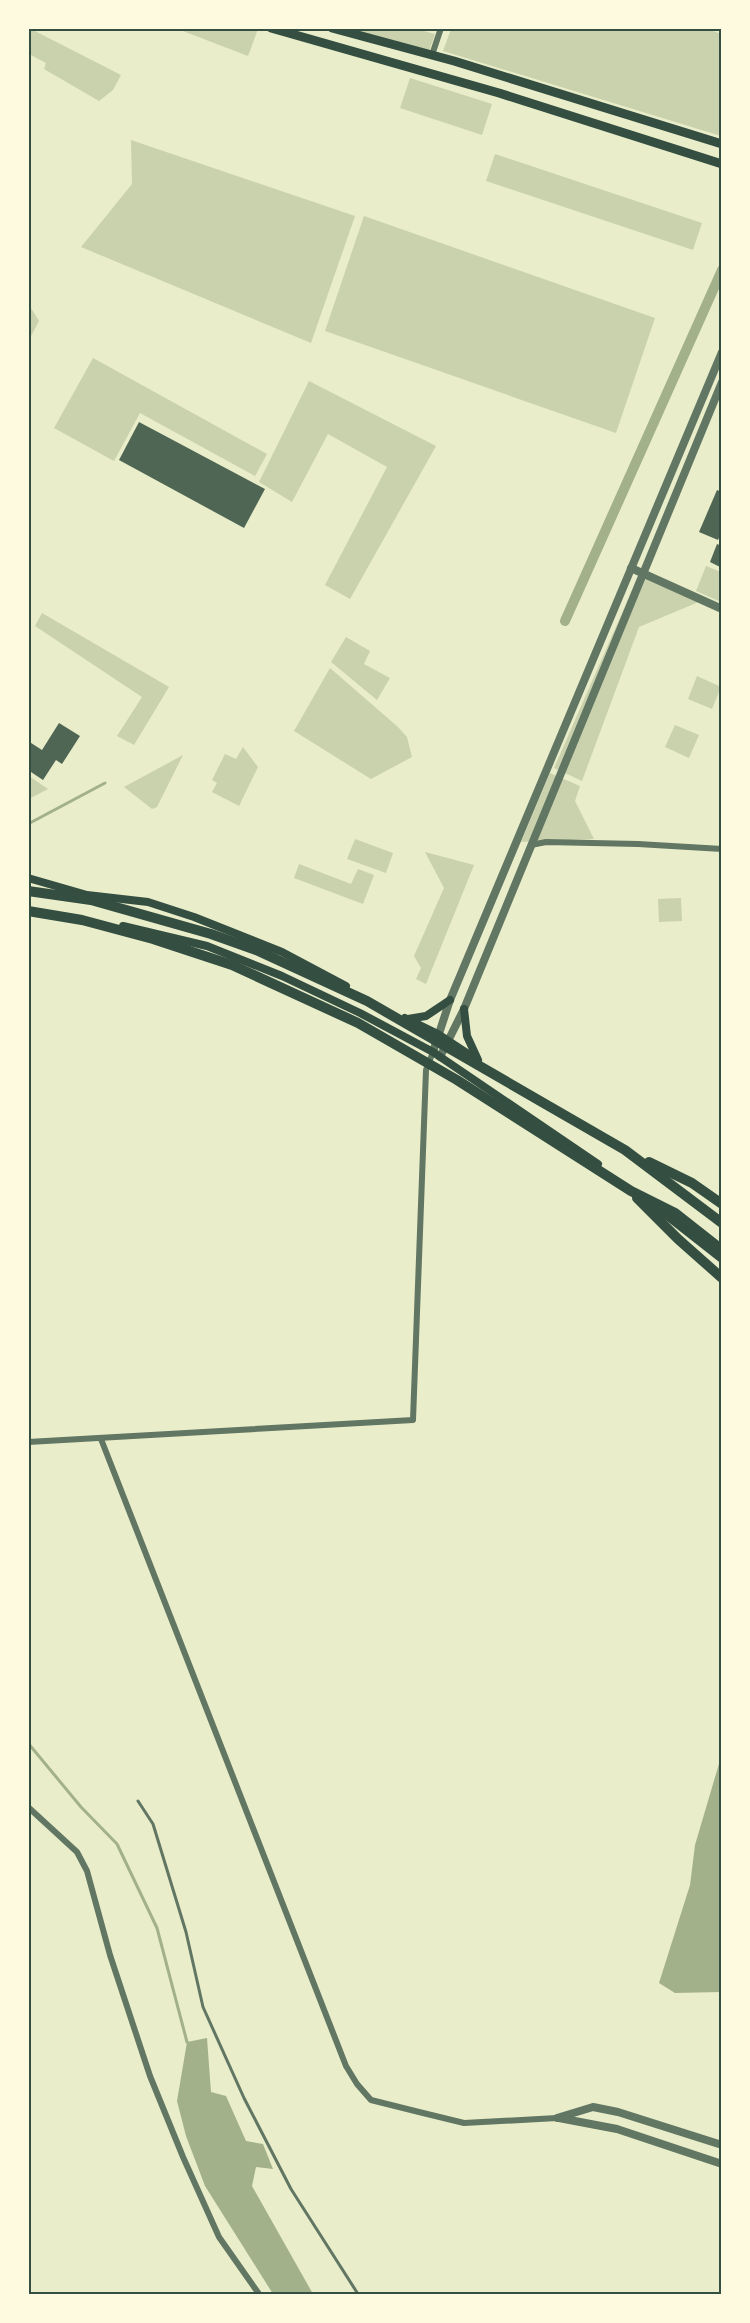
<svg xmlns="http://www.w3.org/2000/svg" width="750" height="2323" viewBox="0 0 750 2323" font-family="Jost,sans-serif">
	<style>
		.green { fill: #cad2ad }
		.water { fill: #a3b18a }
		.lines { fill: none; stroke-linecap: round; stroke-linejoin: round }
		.stream { stroke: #a3b18a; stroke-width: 3 }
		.canal { stroke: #a3b18a; stroke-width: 10 }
		.building { fill: #4f6655 }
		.service { stroke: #617663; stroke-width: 3 }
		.minor { stroke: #617663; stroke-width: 6 }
		.tertiary { stroke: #617663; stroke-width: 8 }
		.secondary { stroke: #344e41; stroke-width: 8 }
		.primary { stroke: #344e41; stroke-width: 9 }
		.motorway { stroke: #344e41; stroke-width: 10 }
		.neatline { fill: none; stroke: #344e41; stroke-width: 2 }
	</style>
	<rect width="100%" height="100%" fill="#e9edc9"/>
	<g class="green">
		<path d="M29,28L121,75L113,90L99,101L44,69L46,63L29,54Z"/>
		<path d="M175,28H258V29L248,56Z"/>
		<path d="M345,29H416L435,34L429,51Z"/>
		<path d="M451,29L705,28L721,34V136L443,51Z"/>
		<path d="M410,78L492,104L482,135L400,108Z"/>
		<path d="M131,140L355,216L311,343L81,247L132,184Z"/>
		<path d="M495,154L702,223L693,250L486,181Z"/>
		<path d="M364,216L655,318L616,433L325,331Z"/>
		<path d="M29,305L39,321L29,340Z"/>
		<path d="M93,358L267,454L255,476L140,413L114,461L54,428Z"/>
		<path d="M309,381L436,446L350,599L325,585L387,467L328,434L292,502L259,482Z"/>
		<path d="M706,566L721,572V602L696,591Z"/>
		<path d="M639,574L701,601L639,627L582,781L554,768Z"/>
		<path d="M42,613L169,687L134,745L117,736L142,697L35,626Z"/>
		<path d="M346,637L370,651L364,664L390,678L377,700L331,662Z"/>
		<path d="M330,668L398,727L407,737L412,757L371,779L294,731Z"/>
		<path d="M697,676L721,687L712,709L688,699Z"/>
		<path d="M675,725L699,735L689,758L665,747Z"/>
		<path d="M243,747L258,767L239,806L212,792L217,783L212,780L225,754L236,759Z"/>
		<path d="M183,755L157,807L152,809L124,787Z"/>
		<path d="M550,773L580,786L575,801L594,839L521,842Z"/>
		<path d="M29,776L48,789L29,799Z"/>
		<path d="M355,839L393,853L386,873L347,859Z"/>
		<path d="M425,852L474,865L426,984L416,979L421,968L414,956L444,888Z"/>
		<path d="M299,864L351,884L358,869L374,875L363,904L294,878Z"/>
		<path d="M681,898L682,921L659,922L658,899Z"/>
	</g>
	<g class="water">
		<path d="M721,1757V1992L675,1993L659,1983L690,1885L695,1845Z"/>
		<path d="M207,2038L211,2092L226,2096L246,2141L263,2144L273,2169L256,2167L252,2186L313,2294H273L205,2186L186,2136L177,2101L187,2042Z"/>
	</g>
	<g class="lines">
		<g class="stream">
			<path d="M28,824L105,783"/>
			<path d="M28,1743L81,1807L117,1844L157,1928L187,2042"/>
		</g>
		<path class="canal" d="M565,621L722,270"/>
	</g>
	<g class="building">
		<path d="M139,422L265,489L244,528L119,460Z"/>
		<path d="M717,490L722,492V531L718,540L699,532Z"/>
		<path d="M717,544L722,546V568L710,562Z"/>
		<path d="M59,723L80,736L62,764L56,760L43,780L28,770V741L42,750Z"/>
	</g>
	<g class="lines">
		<path class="service" d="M138,1801L153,1824L186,1932L203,2007L244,2098L291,2189L358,2294"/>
		<g class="minor">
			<path d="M432,55L441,28"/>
			<path d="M531,845L546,842L638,844L722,849"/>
			<path d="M101,1439L346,2066L357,2084L371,2100L419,2112L464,2123L557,2118"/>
			<path d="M28,1442L413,1420L426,1070L433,1052"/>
			<path d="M28,1807L77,1852L87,1871L110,1955L150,2076L183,2157L219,2237L259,2294"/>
		</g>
		<g class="tertiary">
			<path d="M631,568L722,609"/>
			<path d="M433,1052L450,1000L722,352"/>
			<path d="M440,1057L464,1009L722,382"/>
			<path d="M557,2118L593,2107L618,2112L722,2145"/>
			<path d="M559,2118L617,2129L722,2164"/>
		</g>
		<g class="secondary">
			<path d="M28,878L87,895L148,902L194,917L282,952L346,986"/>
			<path d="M123,926L207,946L282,976L360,1013L433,1052L598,1164"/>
			<path d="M464,1009L467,1036L478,1060"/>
			<path d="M405,1018L438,1034L470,1055"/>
			<path d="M408,1019L426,1016L450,1000"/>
			<path d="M657,1208L722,1259"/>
		</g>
		<g class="primary">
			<path d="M271,28L499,93L722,164"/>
			<path d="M332,28L454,61L722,144"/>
		</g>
		<g class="motorway">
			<path d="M28,891L91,900L211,934L256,950L367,1001L625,1150L722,1223"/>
			<path d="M28,911L82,920L153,939L232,965L358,1023L457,1080L631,1191L675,1213L722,1250"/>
			<path d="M649,1162L692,1183L722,1204"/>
			<path d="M637,1198L678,1239L722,1278"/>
		</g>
	</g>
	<rect width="750" height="2323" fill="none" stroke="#fefae0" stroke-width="60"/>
	<rect x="30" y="30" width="690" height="2263" class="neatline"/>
</svg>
